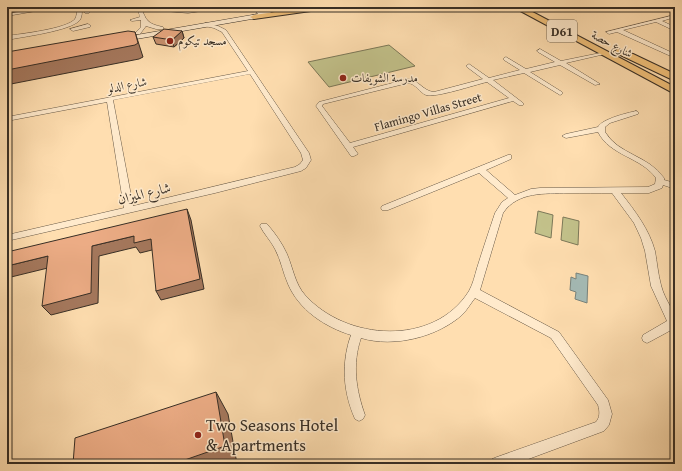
<svg xmlns="http://www.w3.org/2000/svg" width="682" height="471" viewBox="0 0 682 471" font-family="'Gentium Book Plus',Amiri,serif">
	<style>
		.green { fill: #c2c18a; stroke: #7c7858 }
		.water { fill: #a4bab5; stroke: #78827b }
		.lines { fill: none; stroke-linecap: round; stroke-linejoin: round }
		.minor-casing { stroke: #695a48; stroke-width: 1 }
		.secondary-casing { stroke: #372e25; stroke-width: 1 }
		.primary-casing { stroke: #372e25; stroke-width: 2 }
		.minor { fill: #ffeacc; fill-rule: evenodd }
		.secondary { fill: #ffeacc; fill-rule: evenodd }
		.primary { fill: #f0bf78; fill-rule: evenodd }
		.wall { fill: #cb9472; stroke: #372e25 }
		.shaded-wall { fill: #a5785d; stroke: #372e25 }
		.building { fill: #ecac85; stroke: #372e25 }
		.poi-dot { fill: #8f2418; stroke: #ffeacc; stroke-width: 1.5 }
		.labels { text-anchor: middle; stroke-width: 3; stroke-linejoin: round; paint-order: stroke }
		.far-poi-label { font-size: 12px; fill: #372e25; stroke: #ffeacc; text-anchor: start }
		.far-street-label { font-size: 12px; fill: #372e25; stroke: #ffeacc }
		.shield { fill: #ffeacc; stroke: #736657; stroke-width: 1 }
		.shield-label { font-size: 13px; font-weight: bold; fill: #372e25 }
		.street-label { font-size: 14px; fill: #372e25; stroke: #ffeacc }
		.near-poi-label { font-size: 17px; fill: #372e25; stroke: #ffeacc; text-anchor: start }
	</style>
	<rect width="100%" height="100%" fill="#ffdeb0"/>
	<filter id="stains"><feTurbulence type="fractalNoise" baseFrequency=".005" numOctaves="4"/><feColorMatrix values="0 0 0 0 .2 0 0 0 0 .09 0 0 0 0 .02 0 0 0 .5 -.17"/></filter>
	<radialGradient id="worn" r=".72"><stop offset=".6" stop-color="#630" stop-opacity="0"/><stop offset="1" stop-color="#630" stop-opacity=".3"/></radialGradient>
	<g class="green">
		<path d="M389,45L415,66L329,87L308,62Z"/>
		<path d="M538,211L553,215L551,238L535,233Z"/>
		<path d="M563,217L579,221L578,245L561,240Z"/>
	</g>
	<path class="water" d="M576,273L588,276L587,303L575,299L576,292L570,290L571,277L576,279Z"/>
	<g class="lines">
		<defs>
			<g id="minor">
				<path d="M48,7H59L7,16V14Z"/>
				<path d="M78,7L82,8C82,12 82,17 80,20C71,31 21,37 7,40V36C20,34 67,29 75,19C77,16 77,10 78,7Z"/>
				<path d="M90,7H95L89,13H85V11Z"/>
				<path d="M137,7H141C146,21 148,24 163,27V29H156L146,26L140,34H136V32L141,27V20L132,21L130,20L140,17Z"/>
				<path d="M166,7H170V9L188,11L215,7H228L188,13L165,11Z"/>
				<path d="M675,15V17L662,21L675,27V31L656,22L623,30L675,54V58L617,32L609,34L606,32Z"/>
				<path d="M206,23L218,26L226,30L309,153L311,160L306,168L301,171L215,193L7,241V235L124,208L107,102L7,121V117L248,71L222,32L214,28L204,26V24ZM250,74L301,153L303,160L300,164L295,167L133,206L113,100Z"/>
				<path d="M88,24L91,26L90,27L73,31L70,29Z"/>
				<path d="M540,49L561,61L605,52V54L566,63L600,84L595,85L560,65L530,72L562,92V94L560,95L524,73L493,80L523,103V105H519L513,101L353,147L358,154L354,156H351L316,106L319,102L408,79C420,81 423,91 434,92L483,79L467,67L466,66L469,64L489,78L520,70L504,60V58L506,57L526,69L555,62L538,52L537,51ZM487,82L509,98L350,143L322,106L323,104L408,83C416,84 419,92 426,95C436,98 474,85 487,82Z"/>
				<path d="M636,111L638,112V114L610,123L605,127V132C619,155 648,155 664,178V180L675,183V189L663,185L662,188L649,193H621C635,211 649,229 655,251C657,262 658,274 661,285C665,302 676,309 675,328L651,341L647,343L643,341L642,338L643,335L667,321L651,286L645,251L641,238L634,223L612,193C598,193 583,193 568,193C545,194 518,191 503,213L480,290L559,332L608,400L612,414L609,425L604,431L515,464H490L492,459L497,457L596,422C600,417 600,412 598,405L551,338L475,298C471,303 467,310 462,315C437,337 394,348 361,338C352,364 356,390 365,415L363,419L359,421L355,419C343,392 341,363 351,335C325,327 299,310 288,284C283,273 281,260 275,249C271,241 264,234 260,226L261,224H267C275,233 282,243 287,254C293,268 295,284 305,295C346,341 434,347 469,291C473,284 475,275 477,268C483,249 489,231 495,213L502,202L508,198L479,173L388,210H382L381,208L382,206L508,155H511V159L486,170L515,195L531,189L540,188L648,187L655,184L656,178C641,157 610,156 598,132L566,138L562,136L566,134L598,127C602,119 627,113 636,111Z"/>
			</g>
			<path id="secondary" d="M275,7H290L270,12L273,14L269,16L119,42L115,40L119,38L258,14L256,12L257,11Z"/>
			<g id="primary">
				<path d="M309,7H329L325,9L254,19L250,17L254,15Z"/>
				<path d="M513,7H523L675,87V94Z"/>
				<path d="M618,49L633,54L675,74V81L614,52Z"/>
			</g>
		</defs>
		<use href="#minor" class="minor-casing"/>
		<use href="#secondary" class="secondary-casing"/>
		<use href="#primary" class="primary-casing"/>
		<use href="#minor" class="minor"/>
		<use href="#secondary" class="secondary"/>
		<use href="#primary" class="primary"/>
	</g>
	<path class="wall" d="M182,31L184,38L174,47L156,44L153,37Z"/>
	<g class="shaded-wall">
		<path d="M182,31L184,38L174,47L172,40Z"/>
		<path d="M135,32L143,57L139,59L11,84L10,104L7,106V70Z"/>
		<path d="M187,209L191,220L204,289L161,300L156,291Z"/>
		<path d="M134,236L151,239L156,249L140,253L136,247L99,256L98,303L51,315L42,306L92,246Z"/>
		<path d="M48,256L56,266L7,278V266Z"/>
		<path d="M216,392L228,414L237,464H179V462Z"/>
	</g>
	<g class="building">
		<path d="M164,29L182,31L172,40L153,37Z"/>
		<path d="M128,31L135,32L138,43L135,45L7,70V52Z"/>
		<path d="M187,209L200,279L156,291L151,239L134,243V236L92,246L91,293L42,306L48,256L7,266V252Z"/>
		<path d="M216,392L225,446L179,462V464H73L75,438Z"/>
	</g>
	<g class="poi-dot">
		<circle cx="170" cy="41" r="4"/>
		<circle cx="343" cy="78" r="4"/>
		<circle cx="198" cy="435" r="4"/>
	</g>
	<g class="labels">
		<g class="far-poi-label">
			<text x="178" y="45">مسجد تيكوم</text>
			<text x="351" y="82">مدرسة الشويفات</text>
		</g>
		<g class="far-street-label">
			<text transform="translate(612 44) rotate(28)" y="4">شارع حصة</text>
			<text transform="translate(127 85) rotate(-11)" y="4">شارع الدلو</text>
			<text transform="translate(428 112) rotate(-16)" y="4">Flamingo Villas Street</text>
		</g>
		<rect class="shield" x="547" y="20" width="30" height="22" rx="3"/>
		<g class="shield-label">
			<text x="562" y="36">D61</text>
		</g>
		<g class="street-label">
			<text transform="translate(144 193) rotate(-13)" y="5">شارع الميزان</text>
		</g>
		<g class="near-poi-label">
			<text x="206" y="431">Two Seasons Hotel<tspan x="206" dy="20">&amp; Apartments</tspan></text>
		</g>
	</g>
	<rect width="682" height="471" fill="none" stroke="#ffdeb0" stroke-width="24"/>
	<rect x="8" y="8" width="666" height="455" fill="none" stroke="#372e25" stroke-width="2"/>
	<rect x="12" y="12" width="658" height="447" fill="none" stroke="#372e25"/>
	<rect width="100%" height="100%" filter="url(#stains)"/>
	<rect width="100%" height="100%" fill="url(#worn)"/>
</svg>
